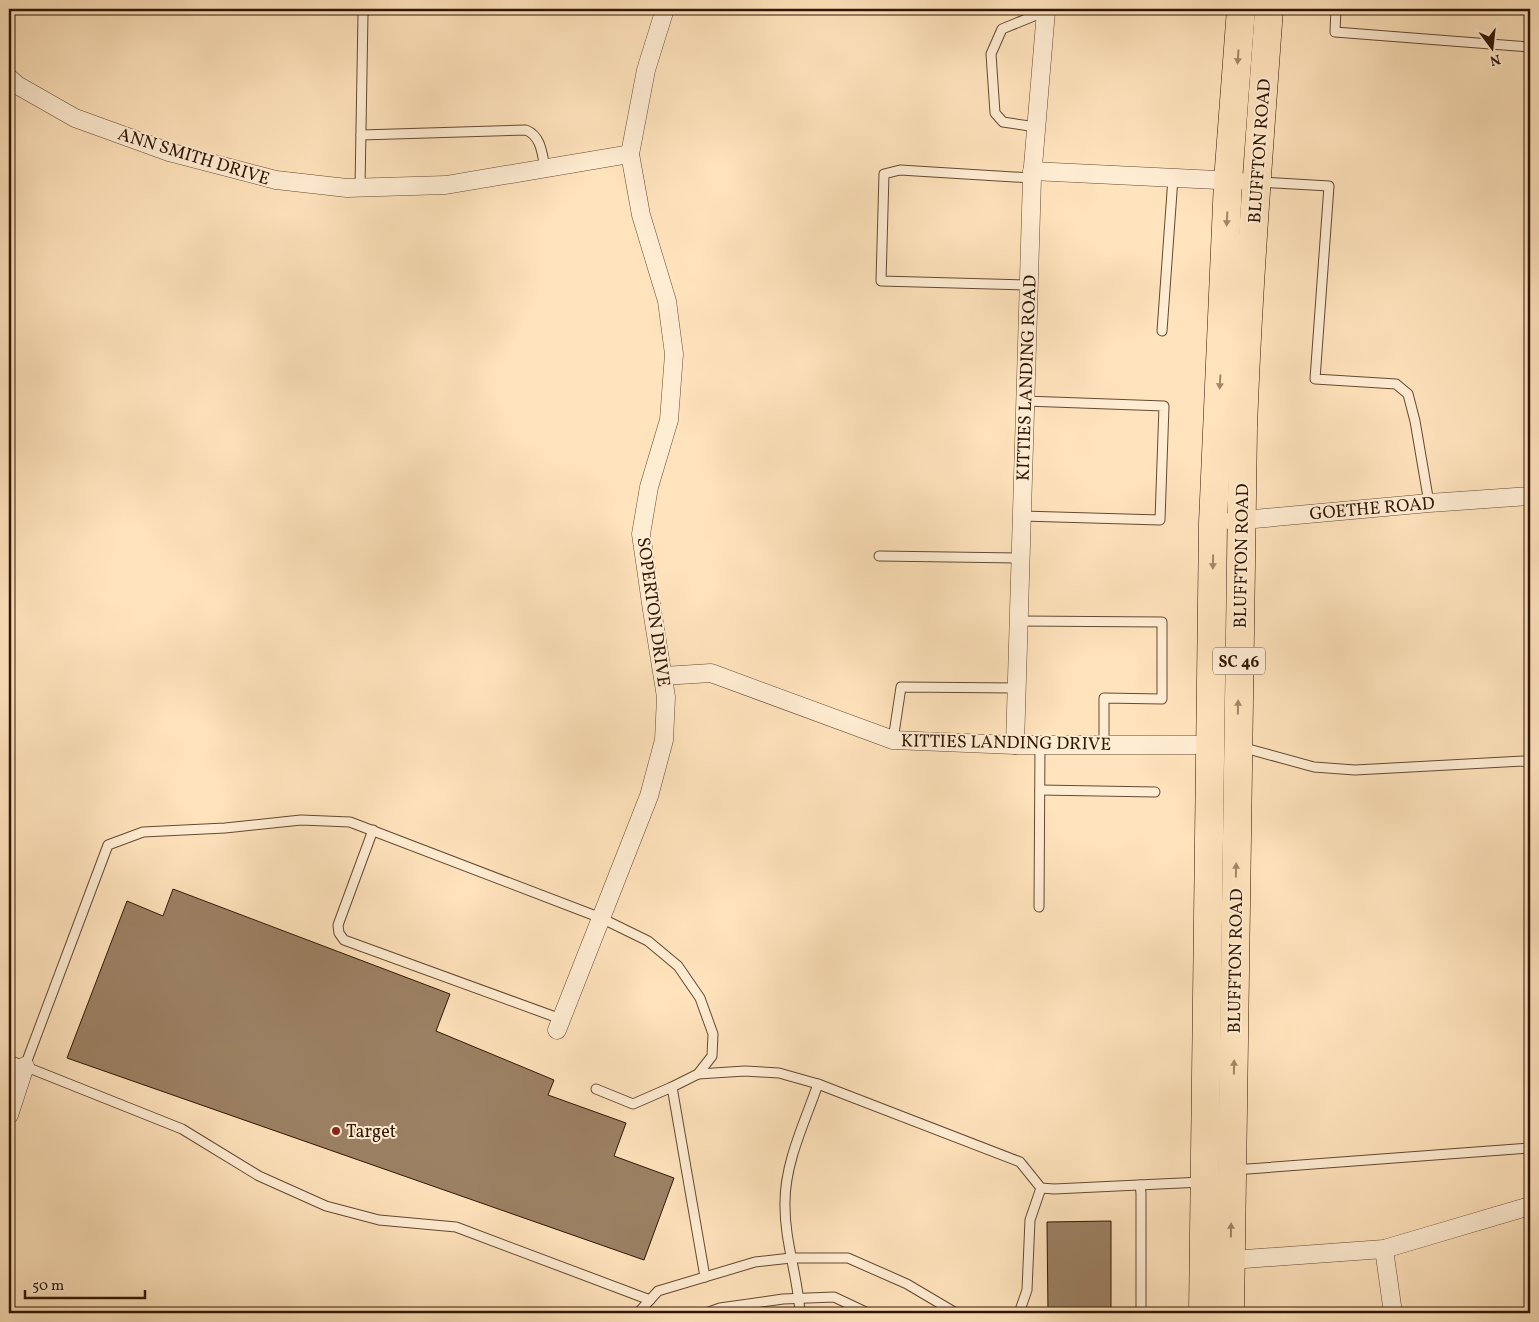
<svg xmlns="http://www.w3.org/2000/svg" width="1539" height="1322" viewBox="0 0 1539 1322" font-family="Vollkorn,serif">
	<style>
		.building { fill: #9c8164; stroke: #301604 }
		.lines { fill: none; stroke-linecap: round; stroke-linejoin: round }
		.service-casing { stroke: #644932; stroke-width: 11 }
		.minor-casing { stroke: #644932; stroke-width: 19 }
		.primary-casing { stroke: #301604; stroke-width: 29 }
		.service { stroke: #ffedd3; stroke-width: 9 }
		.minor { stroke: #ffedd3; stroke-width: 18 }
		.primary { stroke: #ffe3bc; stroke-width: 28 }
		.oneway { fill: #a28769 }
		.poi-dot { fill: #8f2418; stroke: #ffedd3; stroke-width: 2 }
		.labels { text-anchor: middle; stroke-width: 4; stroke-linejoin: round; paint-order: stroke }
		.shield { fill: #ffedd3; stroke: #6e5642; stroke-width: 1 }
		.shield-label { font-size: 16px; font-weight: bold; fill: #301604 }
		.street-label { font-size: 18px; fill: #301604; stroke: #ffedd3 }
		.poi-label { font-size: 18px; fill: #301604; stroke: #ffedd3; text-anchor: start }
	</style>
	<rect width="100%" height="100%" fill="#ffe3bc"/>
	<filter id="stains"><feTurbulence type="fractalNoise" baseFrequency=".004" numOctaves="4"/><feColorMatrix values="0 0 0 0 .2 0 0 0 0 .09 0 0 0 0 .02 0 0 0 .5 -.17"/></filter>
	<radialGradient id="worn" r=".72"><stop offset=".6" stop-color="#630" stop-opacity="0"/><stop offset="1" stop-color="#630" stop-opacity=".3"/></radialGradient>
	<g class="building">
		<path d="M173,889L450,994L436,1031L554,1080L548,1095L626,1123L614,1156L674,1178L644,1260L67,1058L127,901L163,916Z"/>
		<path d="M1111,1221V1313H1048L1047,1222Z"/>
	</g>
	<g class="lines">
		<defs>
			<g id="service">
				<path d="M1336,9L1335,32L1530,47"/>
				<path d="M1036,127L1003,122L995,113L991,54L1002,29L1046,11"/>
				<path d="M361,135L526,130C541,136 542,153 545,168"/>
				<path d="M1259,182L1329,186L1315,379L1396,384L1408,394L1415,421L1429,503"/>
				<path d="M360,187L363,14L367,9"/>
				<path d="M1028,285L881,281L884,174L900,170L1032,178"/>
				<path d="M1162,331L1173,178"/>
				<path d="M1022,516L1160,520L1164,406L1025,401"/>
				<path d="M879,556L1020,558"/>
				<path d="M1019,621L1162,622V699L1104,698V744"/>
				<path d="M893,740L901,687L1017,688"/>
				<path d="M1241,747L1314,767L1355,770L1523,761L1530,764"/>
				<path d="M1040,790L1155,792"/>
				<path d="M373,830L338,925L339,933L344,940L561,1019"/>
				<path d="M1039,907L1040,744"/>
				<path d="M9,1060L182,1129L259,1176L326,1206L379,1220L456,1227L650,1300"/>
				<path d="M25,1066L108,845L143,832L225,828L301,820L350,822L601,918L648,941L678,966L700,998L713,1034L712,1056L698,1074L672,1087L705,1277"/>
				<path d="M698,1074L745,1071L779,1073L818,1084L1020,1162L1041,1188L1054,1189L1202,1182"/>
				<path d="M596,1089L633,1104L672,1087"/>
				<path d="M1234,1170L1530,1148"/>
				<path d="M1140,1185L1141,1193V1313"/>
				<path d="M638,1313L658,1291L755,1262L791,1258H848L907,1284L956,1313"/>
				<path d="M706,1313L720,1308L783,1299L834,1297L868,1313"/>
				<path d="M800,1313C798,1276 784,1240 785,1202C785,1162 805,1122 818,1084"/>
				<path d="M1019,1313L1027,1290L1030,1220L1041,1188"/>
			</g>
			<g id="minor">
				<path d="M9,78L17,85L75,118L169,152L276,180L347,188L446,185L630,154"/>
				<path d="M1032,171L1238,181"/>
				<path d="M1232,521L1429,503L1530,496"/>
				<path d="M663,676L711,673L893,740L1015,745H1211"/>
				<path d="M1015,745L1032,178L1046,11"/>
				<path d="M557,1030L649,796L664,740L666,697L652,610L641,534L649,487L669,420L674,354L667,301L641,215L630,154L646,70L665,9"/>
				<path d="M9,1115L25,1066"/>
				<path d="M1384,1249L1393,1313"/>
				<path d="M1231,1260L1384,1249L1530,1206"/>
			</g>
			<g id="primary">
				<path d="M1203,1313L1213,523L1228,181L1241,9"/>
				<path d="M1230,1313L1243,428C1248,288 1259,149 1269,9"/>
			</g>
		</defs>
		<use href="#service" class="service-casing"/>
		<use href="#minor" class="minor-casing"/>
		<use href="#primary" class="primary-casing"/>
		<use href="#service" class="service"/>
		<use href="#minor" class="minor"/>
		<use href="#primary" class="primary"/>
	</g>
	<defs><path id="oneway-solid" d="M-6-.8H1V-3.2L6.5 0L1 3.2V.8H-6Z" transform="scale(1.25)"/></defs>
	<g class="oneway">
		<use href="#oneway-solid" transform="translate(1238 57) rotate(94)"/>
		<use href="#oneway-solid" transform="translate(1227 219) rotate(93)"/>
		<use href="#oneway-solid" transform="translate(1220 382) rotate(93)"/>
		<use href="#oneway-solid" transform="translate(1213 562) rotate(91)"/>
		<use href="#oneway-solid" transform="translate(1238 707) rotate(-89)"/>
		<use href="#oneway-solid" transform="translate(1236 870) rotate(-89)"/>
		<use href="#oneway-solid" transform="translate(1234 1067) rotate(-89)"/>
		<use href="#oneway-solid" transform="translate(1231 1230) rotate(-89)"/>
	</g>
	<circle class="poi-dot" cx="336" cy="1131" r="5"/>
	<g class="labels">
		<rect class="shield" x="1213" y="647.5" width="52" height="27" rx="4"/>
		<g class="shield-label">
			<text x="1239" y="667">SC 46</text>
		</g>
		<g class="street-label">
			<text transform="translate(1259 151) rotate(-86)" y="6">BLUFFTON ROAD</text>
			<text transform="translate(194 156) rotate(17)" y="6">ANN SMITH DRIVE</text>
			<text transform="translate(1026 378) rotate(-88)" y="6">KITTIES LANDING ROAD</text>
			<text transform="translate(1372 508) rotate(-5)" y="6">GOETHE ROAD</text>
			<text transform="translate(1241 556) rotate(-89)" y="6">BLUFFTON ROAD</text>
			<text transform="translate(654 612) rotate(82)" y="6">SOPERTON DRIVE</text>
			<text transform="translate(1006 742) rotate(1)" y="6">KITTIES LANDING DRIVE</text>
			<text transform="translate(1235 961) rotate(-89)" y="6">BLUFFTON ROAD</text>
		</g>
		<g class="poi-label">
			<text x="346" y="1137">Target</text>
		</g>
	</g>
	<rect width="1539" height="1322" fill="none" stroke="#ffe3bc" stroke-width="30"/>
	<rect x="10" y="10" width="1519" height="1302" fill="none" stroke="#301604" stroke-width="2.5"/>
	<rect x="15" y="15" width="1509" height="1292" fill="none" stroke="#301604"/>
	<g transform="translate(1492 48) rotate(165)" stroke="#ffedd3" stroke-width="4" paint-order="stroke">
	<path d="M0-4L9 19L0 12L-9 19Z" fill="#301604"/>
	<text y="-8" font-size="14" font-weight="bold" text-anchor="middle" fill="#301604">N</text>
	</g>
	<path d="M25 1290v8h120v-8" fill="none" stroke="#301604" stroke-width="2.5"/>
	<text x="32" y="1290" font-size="15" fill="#301604" stroke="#ffedd3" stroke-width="4" paint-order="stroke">50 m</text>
	<rect width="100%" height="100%" filter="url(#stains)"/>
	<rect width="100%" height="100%" fill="url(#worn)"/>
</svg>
